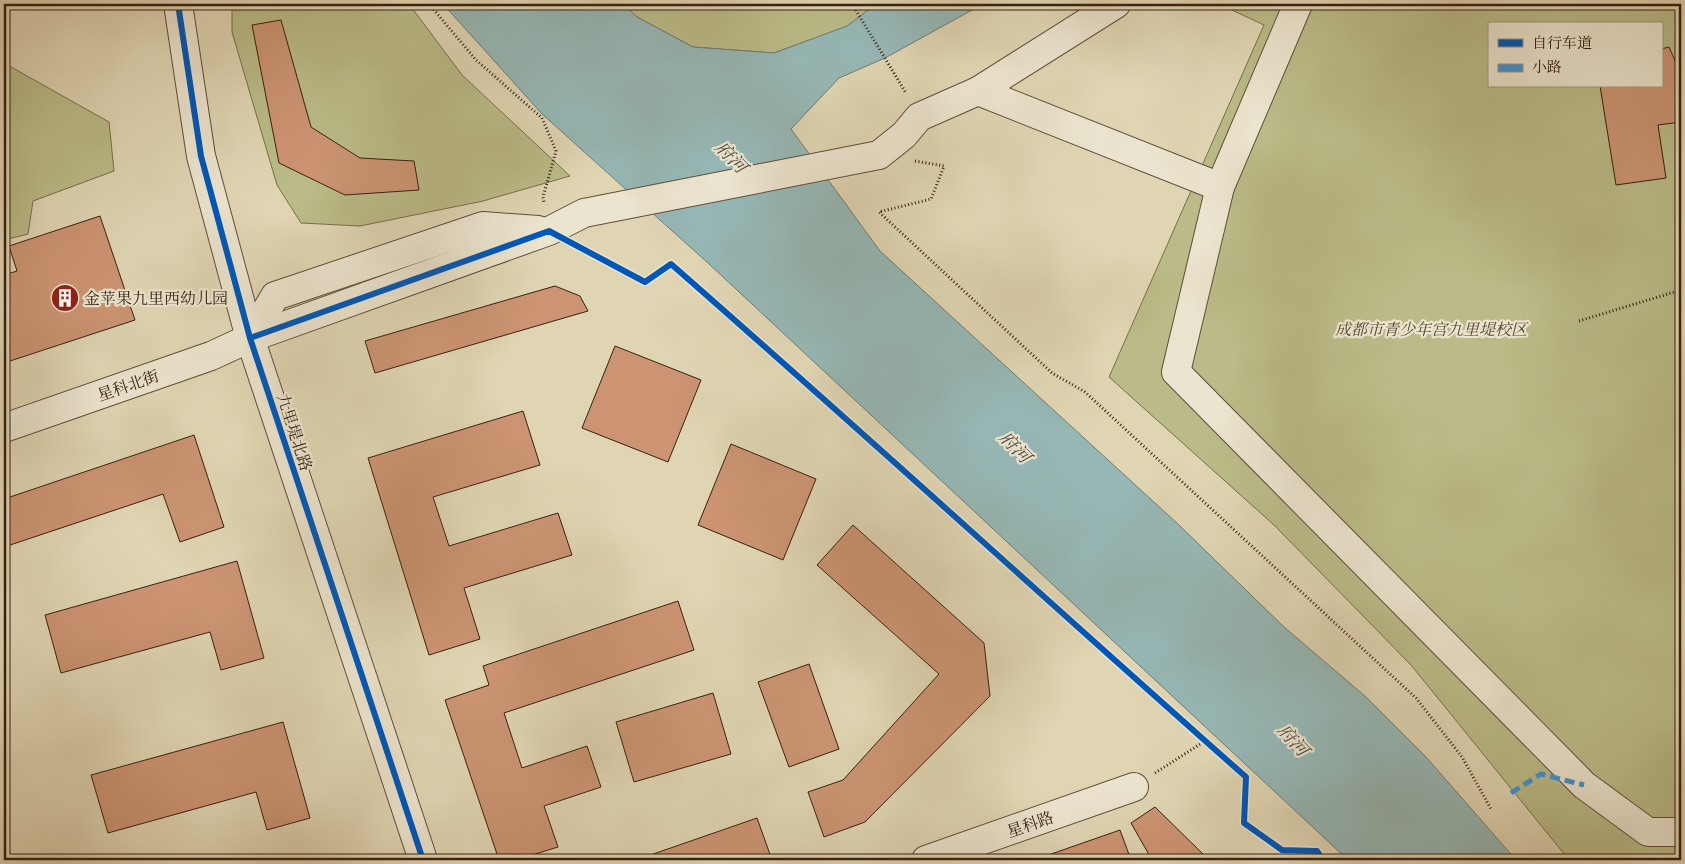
<svg xmlns="http://www.w3.org/2000/svg" width="1685" height="864" viewBox="0 0 1685 864" font-family="Cardo,'Noto Serif SC',serif">
	<style>
		.green { fill: #babb88; stroke: #786e4c; fill-rule: evenodd }
		.water { fill: #96b7b5; stroke: #707b73 }
		.building { fill: #cc9473; stroke: #372010 }
		.lines { fill: none; stroke-linecap: round; stroke-linejoin: round }
		.minor-casing { stroke: #614d39; stroke-width: 30 }
		.path { stroke: #372010; stroke-width: 3; stroke-dasharray: 1 2.5; stroke-linecap: butt }
		.minor { stroke: #ebe4ce; stroke-width: 28 }
		.quiet { stroke: #3e94d3; stroke-width: 5; stroke-dasharray: 10 5; stroke-linecap: butt }
		.cycleway-casing { stroke: #ebe4ce; stroke-width: 9 }
		.cycleway { stroke: #0057b8; stroke-width: 6 }
		.labels { text-anchor: middle; stroke-width: 4.5; stroke-linejoin: round; paint-order: stroke }
		.poi-label { font-size: 16px; fill: #372010; stroke: #ebe4ce; text-anchor: start }
		.park-label { font-size: 16px; font-style: italic; fill: #58472e; stroke: #ebe4ce }
		.street-label { font-size: 16px; fill: #372010; stroke: #ebe4ce }
		.water-label { font-size: 18px; font-style: italic; fill: #544d42; stroke: #ebe4ce }
	</style>
	<rect width="100%" height="100%" fill="#e0d5b3"/>
	<filter id="stains"><feTurbulence type="fractalNoise" baseFrequency=".004" numOctaves="4"/><feColorMatrix values="0 0 0 0 .2 0 0 0 0 .09 0 0 0 0 .02 0 0 0 .5 -.17"/></filter>
	<radialGradient id="worn" r=".72"><stop offset=".6" stop-color="#630" stop-opacity="0"/><stop offset="1" stop-color="#630" stop-opacity=".3"/></radialGradient>
	<g class="green">
		<path d="M232,4H409L462,75L570,176L483,201L360,226L301,223L277,185L232,32Z"/>
		<path d="M624,4H876L848,26L774,53L693,47L637,17Z"/>
		<path d="M1219,4H1681V860H1569L1411,665L1274,525L1109,377L1264,25ZM1489,24H1661V86H1489Z"/>
		<path d="M4,63L109,122L114,171L33,201L28,234L4,240Z"/>
	</g>
	<path class="water" d="M443,4H624L637,17L693,47L774,53L847,26L876,4H983L885,58L839,78L791,129L880,251L1179,525L1284,627L1366,697L1426,757L1516,860H1348L708,263L542,114Z"/>
	<g class="building">
		<path d="M281,20L311,127L360,158L414,161L419,190L345,195L279,163L252,25Z"/>
		<path d="M1669,47L1677,65L1681,64V122L1658,125L1666,178L1616,185L1600,86H1661V49Z"/>
		<path d="M100,216L135,320L4,363V275L17,271L9,246Z"/>
		<path d="M555,286L580,296L588,311L375,373L365,341Z"/>
		<path d="M615,346L701,380L668,462L582,428Z"/>
		<path d="M523,411L540,465L433,497L449,546L558,513L572,555L464,588L480,639L429,655L368,458Z"/>
		<path d="M194,435L224,527L180,542L163,494L4,547V499Z"/>
		<path d="M731,444L816,479L783,560L698,525Z"/>
		<path d="M853,525L984,643L990,696L865,822L824,837L808,792L843,780L939,674L817,565Z"/>
		<path d="M237,561L264,658L221,670L210,632L61,673L45,615Z"/>
		<path d="M678,601L694,650L504,713L522,768L587,746L601,787L544,806L558,847L516,860H499L445,700L489,685L483,666Z"/>
		<path d="M809,664L839,749L789,767L758,682Z"/>
		<path d="M713,693L731,754L634,782L616,722Z"/>
		<path d="M283,722L310,818L267,830L256,792L108,833L91,775Z"/>
		<path d="M1155,807L1205,856L1199,860H1152L1131,823Z"/>
		<path d="M757,818L772,860H636Z"/>
		<path d="M1120,830L1131,860H1034Z"/>
	</g>
	<g class="lines">
		<defs>
			<g id="minor">
				<path d="M178,4L201,156L250,338L423,860"/>
				<path d="M1298,4L1220,187L1176,372L1584,785L1648,832H1681"/>
				<path d="M978,91L1220,187"/>
				<path d="M250,338L275,296L483,226L538,230"/>
				<path d="M4,428L211,356L250,338L549,231L584,213L879,155L904,135L919,117L978,91L1116,4"/>
				<path d="M926,860L1134,787"/>
			</g>
		</defs>
		<use href="#minor" class="minor-casing"/>
		<g class="path">
			<path d="M429,4L476,60L542,118L556,151L543,197L544,203"/>
			<path d="M852,4L906,93"/>
			<path d="M915,161L944,166L931,199L879,212L1052,373L1085,392L1416,698L1462,757L1491,809"/>
			<path d="M578,246L645,282L671,264C864,433 1054,607 1246,777L1244,823L1282,850L1317,851L1323,860"/>
			<path d="M1579,321L1681,290"/>
			<path d="M1155,773L1205,741"/>
		</g>
		<use href="#minor" class="minor"/>
		<path class="quiet" d="M1511,793L1541,774L1584,785"/>
		<defs>
			<g id="cycleway">
				<path d="M178,4L201,156L250,338L423,860"/>
				<path d="M250,338L549,231L645,282L671,264C864,433 1054,607 1246,777L1244,823L1282,850L1317,851L1323,860"/>
			</g>
		</defs>
		<use href="#cycleway" class="cycleway-casing"/>
		<use href="#cycleway" class="cycleway"/>
	</g>
	<defs>
		<symbol id="building-disc" viewBox="-11 -11 22 22"><circle r="9.5" fill="#8f2418" stroke="#ebe4ce"/><path d="M-4-6H4V6H1V3H-1V6H-4ZM-2.5-4.3h1.7v1.8h-1.7ZM.8-4.3h1.7v1.8H.8ZM-2.5-1h1.7V.8h-1.7ZM.8-1h1.7V.8H.8Z" fill="#fff"/></symbol>
	</defs>
	<g fill-rule="evenodd">
		<use href="#building-disc" x="49" y="282" width="32" height="32"/>
	</g>
	<g class="labels">
		<g class="poi-label">
			<text x="84" y="304">金苹果九里西幼儿园</text>
		</g>
		<g class="park-label">
			<text x="1431" y="335">成都市青少年宫九里堤校区</text>
		</g>
		<g class="street-label">
			<text transform="translate(128 385) rotate(-19)" y="6">星科北街</text>
			<text transform="translate(295 432) rotate(72)" y="6">九里堤北路</text>
			<text transform="translate(1030 824) rotate(-19)" y="6">星科路</text>
		</g>
		<g class="water-label">
			<text transform="translate(731 157) rotate(46)" y="6">府河</text>
			<text transform="translate(1015 447) rotate(46)" y="6">府河</text>
			<text transform="translate(1293 740) rotate(48)" y="6">府河</text>
		</g>
	</g>
	<rect width="1685" height="864" fill="none" stroke="#e0d5b3" stroke-width="20"/>
	<rect x="5" y="5" width="1675" height="854" fill="none" stroke="#372010" stroke-width="2.5"/>
	<rect x="10" y="10" width="1665" height="844" fill="none" stroke="#372010"/>
	<rect x="1488" y="22" width="175" height="65" fill="#ebe4ce" stroke="#a39682"/>
	<rect x="1498" y="39" width="25" height="8" fill="#0057b8" stroke="#a39682"/>
	<text x="1532" y="48" font-size="15" fill="#372010">自行车道</text>
	<rect x="1498" y="64" width="25" height="8" fill="#3e94d3" stroke="#a39682"/>
	<text x="1532" y="72" font-size="15" fill="#372010">小路</text>
	<rect width="100%" height="100%" filter="url(#stains)"/>
	<rect width="100%" height="100%" fill="url(#worn)"/>
</svg>
